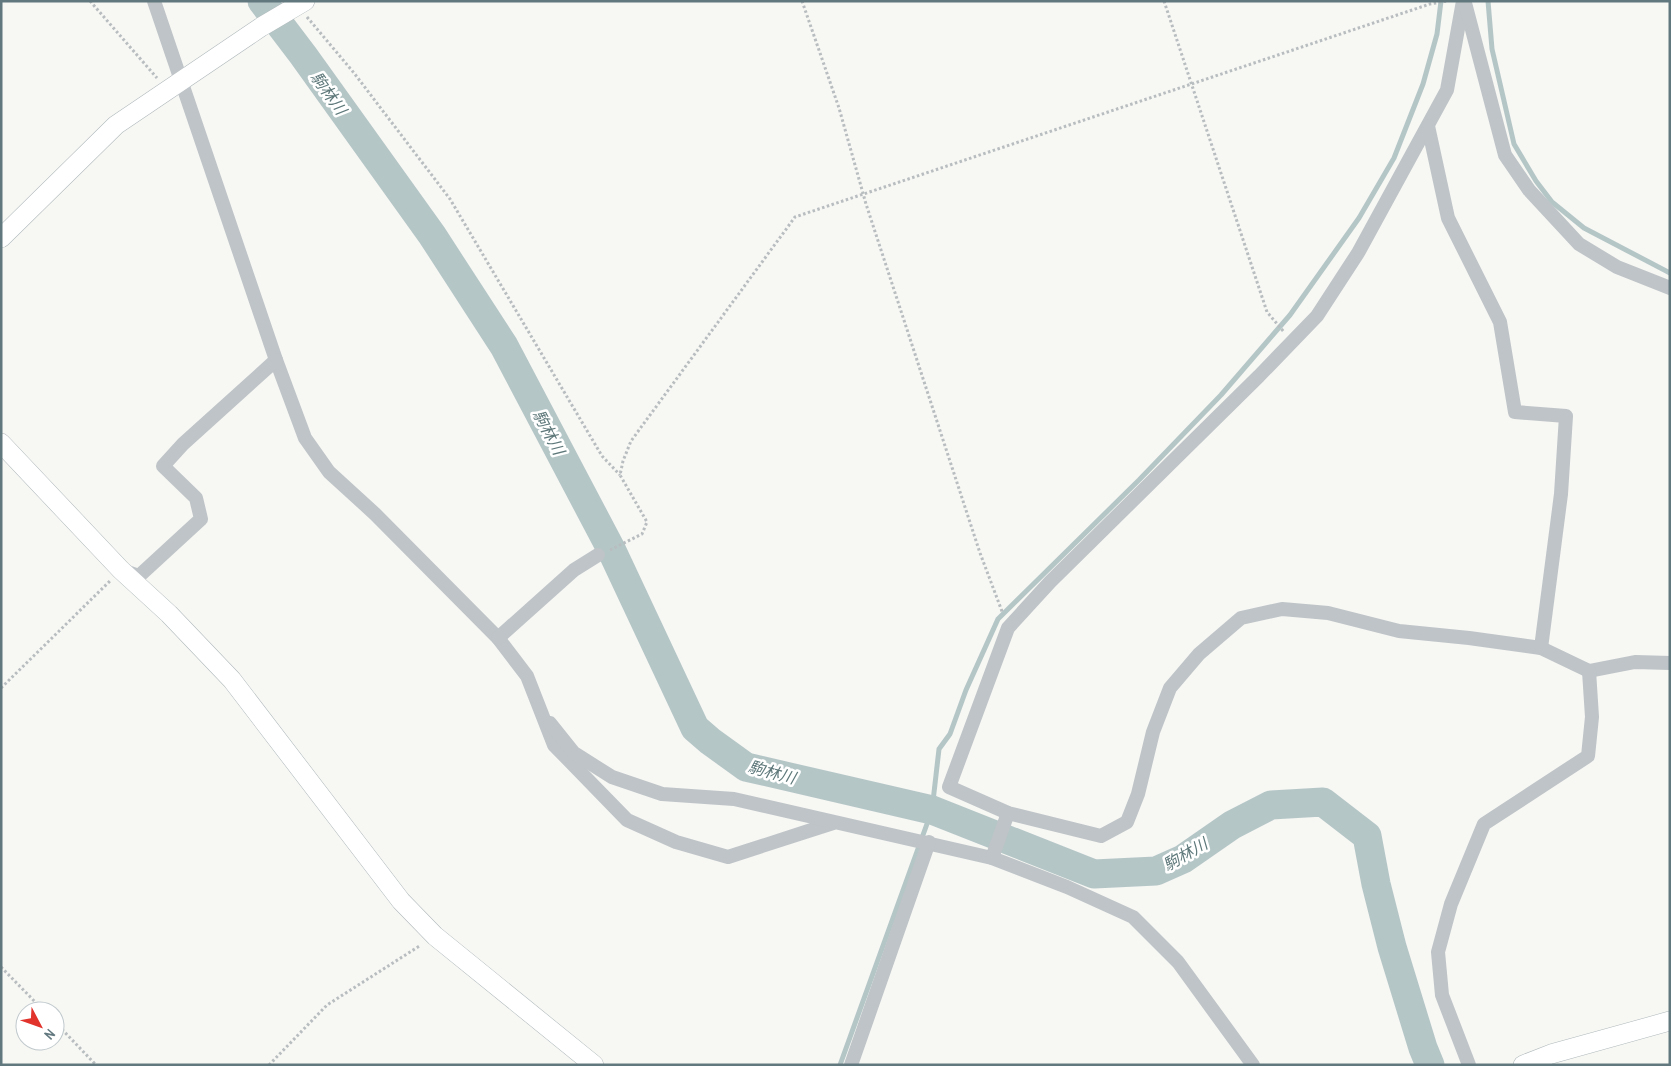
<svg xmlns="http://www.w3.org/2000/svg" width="1671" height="1066" viewBox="0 0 1671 1066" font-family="'Archivo Narrow','Noto Sans JP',sans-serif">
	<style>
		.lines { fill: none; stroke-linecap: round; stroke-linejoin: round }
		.stream { stroke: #b5c6c7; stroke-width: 5 }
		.river { stroke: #b5c6c7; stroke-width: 29 }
		.secondary-casing { stroke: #b0b9bb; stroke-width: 20 }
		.path { stroke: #b8bdbf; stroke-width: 3; stroke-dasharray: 2.5 2.5; stroke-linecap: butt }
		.street { stroke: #bec4c7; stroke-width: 14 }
		.secondary { stroke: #fff; stroke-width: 19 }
		.labels { text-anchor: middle; stroke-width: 5; stroke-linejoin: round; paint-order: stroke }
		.water-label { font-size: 16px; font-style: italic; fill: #5e787a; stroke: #fff }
	</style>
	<rect width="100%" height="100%" fill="#f7f7f4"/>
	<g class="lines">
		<g class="stream">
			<path d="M1488,1L1492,49L1514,144L1536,181L1552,202L1584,228L1670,273"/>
			<path d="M840,1065L932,810L939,749L950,734L966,690L998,619L1139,480L1221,395L1290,315L1359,218L1394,158L1423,84L1437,34L1441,1"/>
		</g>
		<path class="river" d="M262,1L303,55L432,235L504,346L611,549L695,728L710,741L746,767L932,810L1094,874L1156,871L1183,859L1232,825L1271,805L1323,802L1367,836L1376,884L1392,947L1423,1048L1430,1065"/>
		<defs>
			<g id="secondary">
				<path d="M1,238L116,125L261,27L305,1"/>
				<path d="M1,443L121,570L169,614L232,680L401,901L435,936L594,1065"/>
				<path d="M1523,1065L1551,1054L1670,1021"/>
			</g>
		</defs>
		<use href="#secondary" class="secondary-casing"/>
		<g class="path">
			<path d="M90,1L157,78"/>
			<path d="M802,1L839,108L866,204L980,553L1003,614"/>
			<path d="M1164,1L1267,312L1284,332"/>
			<path d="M307,17L354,73L450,199L602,456L620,475"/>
			<path d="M610,550L642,534L647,522L620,475L623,461L631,441L795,217L1430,4L1447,1"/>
			<path d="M1,688L110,581"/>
			<path d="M1,967L44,1011"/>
			<path d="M55,1022L96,1065"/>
			<path d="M269,1065L327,1005L421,945"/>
		</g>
		<g class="street">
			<path d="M154,1L276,360L305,438L329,472L375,514L498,638L527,676L554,745L627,820L676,842L728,857L833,823"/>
			<path d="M1463,1L1447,90L1358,253L1317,316L1259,376L1050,582L1008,628L949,787L1008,813L1101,836L1127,822L1138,794L1153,732L1170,688L1199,654L1241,618L1282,609L1328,613L1399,631L1469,638L1541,648L1589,671L1635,662L1670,663"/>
			<path d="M1465,3L1505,155L1529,190L1579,244L1617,267L1670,288"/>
			<path d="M1428,126L1448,218L1500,322L1515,412L1566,416L1561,494L1541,648"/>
			<path d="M125,571L139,576L201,519L196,498L163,466L183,444L276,360"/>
			<path d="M498,638L574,570L598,555"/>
			<path d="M550,723L574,753L612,777L662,794L734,799L992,858L1067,887L1133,917L1178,962L1253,1065"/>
			<path d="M992,858L1008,813"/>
			<path d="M851,1065L929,842"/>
			<path d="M1469,1065L1442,995L1438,952L1451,904L1484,824L1588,756L1592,717L1589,671"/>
		</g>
		<use href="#secondary" class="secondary"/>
	</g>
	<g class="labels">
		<g class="water-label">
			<text transform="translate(329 93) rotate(54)" y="6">駒林川</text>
			<text transform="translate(549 432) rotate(62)" y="6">駒林川</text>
			<text transform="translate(772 772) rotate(15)" y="6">駒林川</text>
			<text transform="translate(1185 854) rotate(-30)" y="6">駒林川</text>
		</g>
	</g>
	<rect width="1671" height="1066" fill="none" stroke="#62787f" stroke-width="5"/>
	<g transform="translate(40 1026) rotate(131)"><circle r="24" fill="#ffffff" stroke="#c0c9cc"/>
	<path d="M0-4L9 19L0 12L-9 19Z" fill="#e1322b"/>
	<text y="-8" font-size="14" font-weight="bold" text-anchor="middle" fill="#62787f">N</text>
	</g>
</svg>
